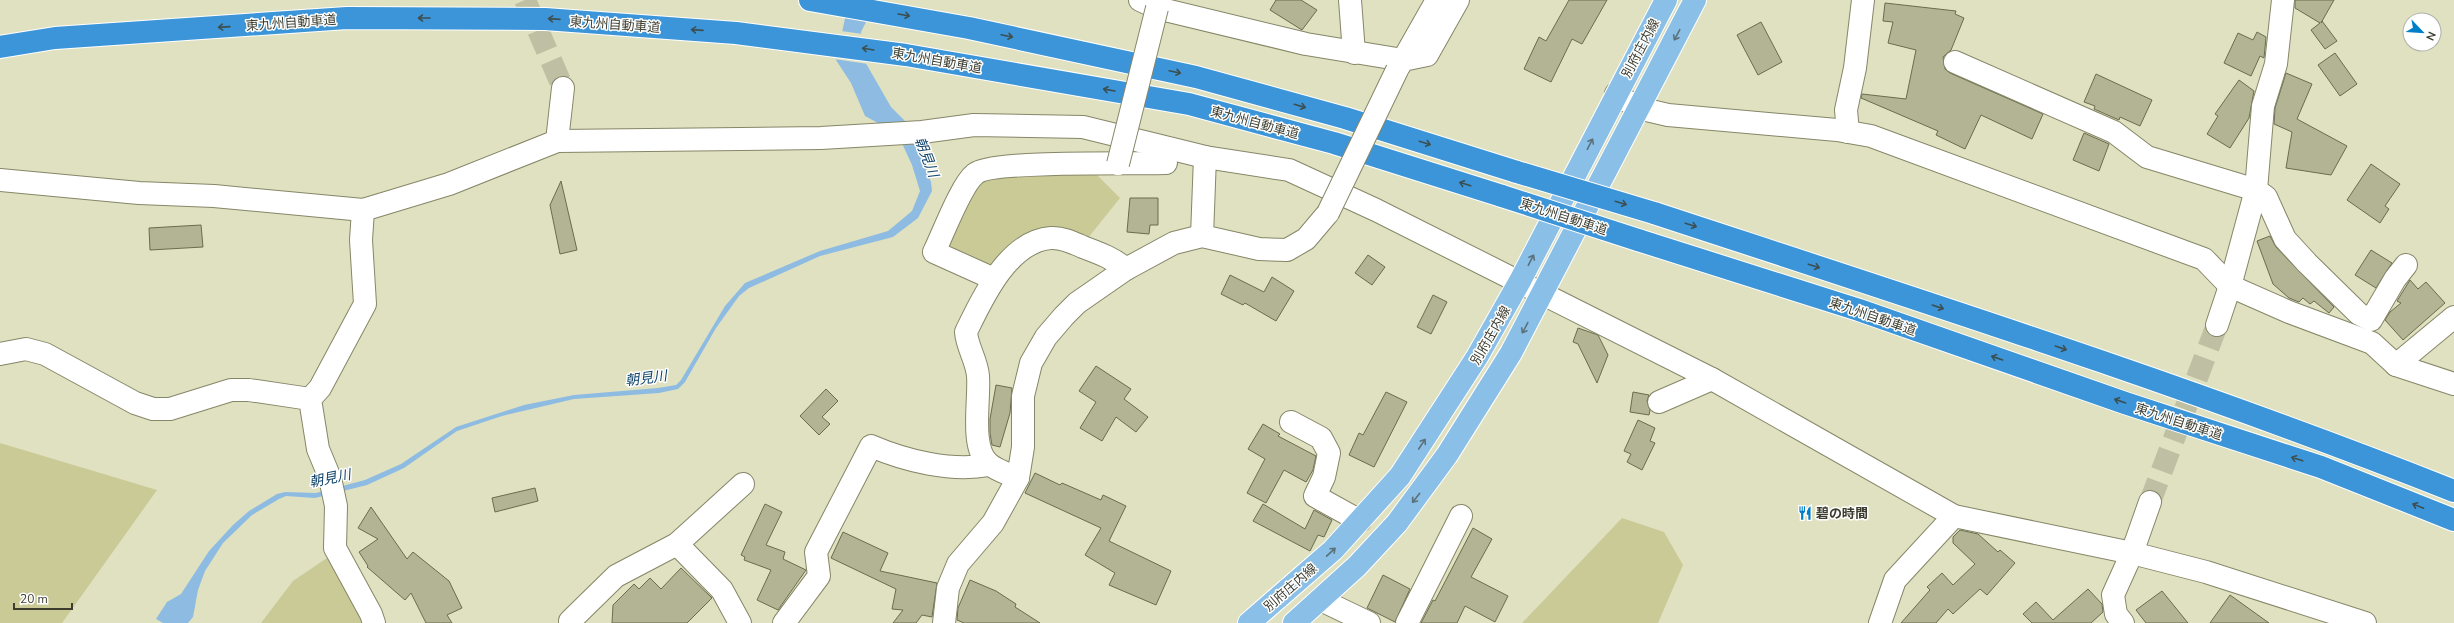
<svg xmlns="http://www.w3.org/2000/svg" width="2454" height="623" viewBox="0 0 2454 623" font-family="'Nunito Sans','Noto Sans JP',sans-serif">
	<style>
		.green { fill: #c9ca96 }
		.water { fill: #8dbbe2 }
		.pier { fill: #e0e1c0 }
		.building { fill: #b2b493; stroke: #6b6c4e }
		.lines { fill: none; stroke-linecap: round; stroke-linejoin: round }
		.minor-tunnel { stroke: #bfc0a3; stroke-width: 22; stroke-dasharray: 22 11; stroke-linecap: butt }
		.minor-casing { stroke: #868668; stroke-width: 24 }
		.major-casing { stroke: #fff; stroke-width: 24 }
		.highway-casing { stroke: #fff; stroke-width: 24 }
		.minor { stroke: #fff; stroke-width: 22 }
		.major { stroke: #8abfe8; stroke-width: 22 }
		.highway { stroke: #3c95d9; stroke-width: 22 }
		.minor-bridge-casing { stroke: #868668; stroke-width: 24; stroke-linecap: butt }
		.highway-bridge-casing { stroke: #fff; stroke-width: 24; stroke-linecap: butt }
		.minor-bridge { stroke: #fff; stroke-width: 22 }
		.highway-bridge { stroke: #3c95d9; stroke-width: 22 }
		.oneway { stroke: #3c4f51 }
		.oneway2 { stroke: #5b7179 }
		.labels { text-anchor: middle; stroke-width: 3; stroke-linejoin: round; paint-order: stroke }
		.street-label { font-size: 13px; fill: #3c3d2f; stroke: #fff }
		.poi-label { font-size: 13px; font-weight: bold; fill: #3c3d2f; stroke: #fff; text-anchor: start }
		.water-label { font-size: 14px; font-style: italic; fill: #10446a; stroke: #fff }
	</style>
	<rect width="100%" height="100%" fill="#e0e1c0"/>
	<g class="green">
		<path d="M1089,167L1120,198L1084,243L1067,237L992,271L940,252L974,180Z"/>
		<path d="M0,443L157,490L62,623H0Z"/>
		<path d="M1622,518L1664,532L1683,565L1658,623H1522Z"/>
		<path d="M330,556L369,623H261L293,581Z"/>
	</g>
	<path class="water" d="M849,0H877L861,32L864,60L891,107L907,123L931,182L932,191L918,218L893,237L820,256L749,288L739,296L716,328L685,382L678,389L659,393L574,399L502,416L457,431L404,468L367,485L315,498L286,496L279,499L252,515L223,543L205,571L198,590L193,617L188,623H163L156,619L167,602L181,594L209,551L233,525L249,511L277,494L285,492L316,493L365,480L401,464L456,427L524,405L574,395L658,388L676,385L681,380L725,306L745,283L820,251L888,231L912,211L920,191L912,165L894,126L878,123L865,116L851,83L836,60Z"/>
	<path class="pier" d="M841,31L863,34L868,64L834,59Z"/>
	<g class="building">
		<path d="M1276,0H1301L1317,10L1302,30L1270,10Z"/>
		<path d="M1569,0H1607L1582,44L1572,39L1551,82L1524,69L1539,37L1546,41Z"/>
		<path d="M2295,0H2334L2321,23L2322,21L2337,41L2325,49L2311,30L2320,23L2295,8Z"/>
		<path d="M1885,3L1956,11L1955,14L1964,18L1951,50L1943,57L1945,69L1950,73L2043,114L2032,139L1981,115L1965,149L1936,135L1938,131L1861,98L1862,94L1906,99L1916,50L1888,43L1893,22L1883,21Z"/>
		<path d="M1761,22L1782,62L1758,75L1737,35Z"/>
		<path d="M2257,32L2266,37L2264,58L2260,56L2251,76L2224,63L2238,33L2253,40Z"/>
		<path d="M2335,53L2357,84L2340,96L2318,65Z"/>
		<path d="M2286,73L2312,84L2297,119L2347,146L2331,175L2286,168L2292,132L2274,124L2275,108Z"/>
		<path d="M2096,74L2152,100L2140,126L2120,117L2119,120L2094,109L2095,106L2084,102Z"/>
		<path d="M2239,80L2254,91L2249,118L2230,148L2207,134L2218,116L2215,114Z"/>
		<path d="M2084,133L2109,144L2099,171L2073,160Z"/>
		<path d="M2371,164L2400,184L2385,206L2389,209L2380,223L2347,200Z"/>
		<path d="M561,181L577,250L560,254L550,205Z"/>
		<path d="M1130,198H1158V225H1150L1149,234L1127,232Z"/>
		<path d="M201,225L203,247L150,250L149,228Z"/>
		<path d="M2270,236L2276,247L2334,307L2329,313L2314,301L2310,304L2303,298L2299,302L2289,298L2273,284L2257,241Z"/>
		<path d="M2371,250L2392,263L2376,288L2355,275Z"/>
		<path d="M1368,255L1385,267L1372,285L1355,273Z"/>
		<path d="M1230,275L1264,292L1272,277L1294,291L1276,321L1245,303L1243,305L1221,294Z"/>
		<path d="M2410,280L2418,289L2426,282L2445,303L2403,340L2385,320L2390,312L2401,303L2397,301Z"/>
		<path d="M1433,295L1447,302L1431,334L1417,327Z"/>
		<path d="M1578,328L1598,335L1608,355L1597,383L1578,344L1573,342Z"/>
		<path d="M1096,366L1131,389L1124,399L1148,417L1136,432L1116,417L1102,441L1080,428L1096,402L1079,391Z"/>
		<path d="M996,385L1012,388L1010,413L1000,447L992,445L990,433V419Z"/>
		<path d="M826,389L838,401L822,417L830,424L819,435L800,416Z"/>
		<path d="M1386,392L1407,402L1374,467L1349,455L1359,433L1363,435Z"/>
		<path d="M1633,392L1649,395L1647,401L1650,410L1649,415L1630,412Z"/>
		<path d="M1638,420L1655,428L1650,441L1655,443L1642,470L1627,462L1631,454L1624,451Z"/>
		<path d="M1263,424L1280,434L1278,436L1316,456L1313,470L1306,482L1284,470L1266,503L1247,493L1265,459L1248,449Z"/>
		<path d="M1035,473L1060,485L1062,483L1101,500L1103,495L1126,506L1109,541L1171,571L1156,605L1109,585L1115,573L1085,555L1101,528L1025,493Z"/>
		<path d="M535,488L538,501L495,512L492,498Z"/>
		<path d="M765,504L782,512L766,545L785,552L783,559L806,570L778,610L757,600L771,570L744,560L745,557L741,555Z"/>
		<path d="M1263,504L1305,529L1314,510L1332,520L1324,537L1318,535L1310,551L1253,521Z"/>
		<path d="M371,507L407,559L413,552L449,581L462,608L447,615L452,623H426L411,593L405,600L367,567L368,566L359,552L378,539L358,528Z"/>
		<path d="M1473,528L1492,539L1471,577L1508,596L1495,622L1465,606L1457,623H1421L1433,600L1435,601Z"/>
		<path d="M1960,530L1978,534L1998,552L2000,550L2015,563L1987,595L1980,589L1953,614L1948,609L1936,623H1901L1930,590L1927,587L1942,573L1953,585L1975,564L1953,543V537Z"/>
		<path d="M843,532L888,553L880,571L937,583L932,617L922,615L916,623H893L903,610L892,609L896,589L831,558Z"/>
		<path d="M681,568L712,598L687,623H612L613,605L634,584L639,589L650,578L661,589Z"/>
		<path d="M1383,575L1410,589L1395,622L1367,608Z"/>
		<path d="M970,580L996,591L1016,604L1015,607L1040,623H964L957,620L958,608Z"/>
		<path d="M2088,589L2102,604L2103,612L2091,623H2032L2023,614L2036,602L2053,620Z"/>
		<path d="M2162,591L2188,623H2146L2136,610Z"/>
		<path d="M2230,595L2269,623H2210Z"/>
	</g>
	<g class="lines">
		<g class="minor-tunnel">
			<path d="M525,0L563,88"/>
			<path d="M2150,502L2217,325"/>
		</g>
		<defs>
			<g id="minor">
				<path d="M1140,0L1157,8L1306,44L1403,60L1437,0"/>
				<path d="M1350,0L1354,53"/>
				<path d="M1955,62L2114,132L2147,157L2256,190L2266,197L2285,239L2307,263L2359,314L2371,320L2395,279L2406,265"/>
				<path d="M1398,68L1403,60L1427,55L1458,0"/>
				<path d="M1616,94L1638,108L1668,115L1837,130L1871,136L2204,259L2230,286L2289,312L2372,343L2396,365L2454,384"/>
				<path d="M1848,132L1846,110L1855,68L1863,0"/>
				<path d="M557,141L563,88"/>
				<path d="M0,180L139,193L214,196L363,210L449,184L557,141L821,138L922,132L974,125L1083,127L1205,157L1289,170L1376,210L1712,379L1954,516L2132,553L2206,572L2365,623"/>
				<path d="M363,210L361,240L365,304L320,388L310,399L318,449L330,478L336,506L335,548L371,614L374,623"/>
				<path d="M1202,236L1205,157"/>
				<path d="M994,279L934,252C943,234 961,185 975,174C991,160 1136,164 1166,163"/>
				<path d="M2217,325L2230,286L2256,190L2263,106L2276,64L2283,0"/>
				<path d="M0,354L26,349L45,354L135,403L153,409H170L231,390H249L310,399"/>
				<path d="M2396,365L2454,317"/>
				<path d="M1659,402L1712,379"/>
				<path d="M1291,422L1321,438L1329,453L1324,477L1315,496L1360,521"/>
				<path d="M1018,478C1009,474 995,470 988,463C970,447 980,399 978,376C977,361 967,347 966,332C982,299 1008,241 1051,238C1062,237 1074,243 1083,247C1099,253 1113,258 1126,269"/>
				<path d="M677,544L722,590L740,623"/>
				<path d="M1321,600L1369,623"/>
				<path d="M571,623L570,621L616,576L677,544L743,484"/>
				<path d="M784,623L819,576L816,552L871,446C906,461 951,472 989,465"/>
				<path d="M944,623L948,588L958,564L993,523L1018,478L1023,447V396L1031,363L1046,337L1064,316L1077,303L1126,269L1174,243L1202,236L1259,249L1287,250L1306,239L1328,213"/>
				<path d="M1407,623L1461,516"/>
				<path d="M1880,623L1895,580L1954,516"/>
				<path d="M2123,623L2116,614L2113,595L2132,553L2150,502"/>
			</g>
			<g id="major">
				<path d="M1249,623L1333,550L1400,476L1477,357L1520,281L1666,0"/>
				<path d="M1294,623L1357,566L1397,523L1447,455L1511,353L1695,0"/>
			</g>
			<g id="highway">
				<path d="M810,0L969,28L1196,77L1345,118L1517,172"/>
				<path d="M0,47L55,38L347,18L545,19L736,33L906,55L1189,104L1334,143L1502,196"/>
				<path d="M1654,213C1922,301 2192,387 2454,491"/>
				<path d="M1638,240L1859,310L2125,403L2321,467L2454,520"/>
			</g>
		</defs>
		<use href="#minor" class="minor-casing"/>
		<use href="#major" class="major-casing"/>
		<use href="#highway" class="highway-casing"/>
		<use href="#minor" class="minor"/>
		<use href="#major" class="major"/>
		<use href="#highway" class="highway"/>
		<defs>
			<g id="minor-bridge">
				<path d="M1118,164L1157,8"/>
				<path d="M1328,213L1397,70"/>
			</g>
			<g id="highway-bridge">
				<path d="M1517,172L1654,213"/>
				<path d="M1502,196L1638,240"/>
			</g>
		</defs>
		<use href="#minor-bridge" class="minor-bridge-casing"/>
		<use href="#highway-bridge" class="highway-bridge-casing"/>
		<use href="#minor-bridge" class="minor-bridge"/>
		<use href="#highway-bridge" class="highway-bridge"/>
	</g>
	<defs><path id="oneway-shaft" d="M-6 0H5M1.5-3L5.5 0L1.5 3" fill="none" stroke-width="1.6" stroke-linecap="round" stroke-linejoin="round"/></defs>
	<g class="oneway">
		<use href="#oneway-shaft" transform="translate(904 15) rotate(10)"/>
		<use href="#oneway-shaft" transform="translate(424 18) rotate(-180)"/>
		<use href="#oneway-shaft" transform="translate(554 19) rotate(-176)"/>
		<use href="#oneway-shaft" transform="translate(224 27) rotate(176)"/>
		<use href="#oneway-shaft" transform="translate(697 30) rotate(-176)"/>
		<use href="#oneway-shaft" transform="translate(1007 36) rotate(12)"/>
		<use href="#oneway-shaft" transform="translate(868 49) rotate(-171)"/>
		<use href="#oneway-shaft" transform="translate(1175 72) rotate(12)"/>
		<use href="#oneway-shaft" transform="translate(1109 90) rotate(-170)"/>
		<use href="#oneway-shaft" transform="translate(1300 106) rotate(16)"/>
		<use href="#oneway-shaft" transform="translate(1425 143) rotate(17)"/>
		<use href="#oneway-shaft" transform="translate(1465 184) rotate(-163)"/>
		<use href="#oneway-shaft" transform="translate(1621 203) rotate(17)"/>
		<use href="#oneway-shaft" transform="translate(1691 225) rotate(18)"/>
		<use href="#oneway-shaft" transform="translate(1814 266) rotate(18)"/>
		<use href="#oneway-shaft" transform="translate(1938 307) rotate(19)"/>
		<use href="#oneway-shaft" transform="translate(2061 348) rotate(19)"/>
		<use href="#oneway-shaft" transform="translate(1997 358) rotate(-161)"/>
		<use href="#oneway-shaft" transform="translate(2120 401) rotate(-161)"/>
		<use href="#oneway-shaft" transform="translate(2297 459) rotate(-162)"/>
		<use href="#oneway-shaft" transform="translate(2418 506) rotate(-158)"/>
	</g>
	<g class="oneway2">
		<use href="#oneway-shaft" transform="translate(1677 35) rotate(118)"/>
		<use href="#oneway-shaft" transform="translate(1590 144) rotate(-63)"/>
		<use href="#oneway-shaft" transform="translate(1531 260) rotate(-63)"/>
		<use href="#oneway-shaft" transform="translate(1525 328) rotate(118)"/>
		<use href="#oneway-shaft" transform="translate(1422 444) rotate(-56)"/>
		<use href="#oneway-shaft" transform="translate(1416 498) rotate(128)"/>
		<use href="#oneway-shaft" transform="translate(1331 552) rotate(-43)"/>
	</g>
	<defs>
		<symbol id="restaurant-bare" viewBox="-9 -9 18 18"><path d="M-5-6h1v4h1v-4h1v4h1v-4h1v5L-1.5 .5V6h-2V.5L-5-1ZM5-6V6H3V1.5H1.5Q1.5-4 5-6Z" fill="#007ec7" stroke="#fff" stroke-width="2.5" paint-order="stroke"/></symbol>
	</defs>
	<g fill-rule="evenodd">
		<use href="#restaurant-bare" x="1795" y="503" width="20" height="20"/>
	</g>
	<g class="labels">
		<g class="street-label">
			<text transform="translate(291 22) rotate(-4)" y="5">東九州自動車道</text>
			<text transform="translate(615 24) rotate(4)" y="5">東九州自動車道</text>
			<text transform="translate(1640 48) rotate(-62)" y="5">別府庄内線</text>
			<text transform="translate(937 60) rotate(10)" y="5">東九州自動車道</text>
			<text transform="translate(1255 122) rotate(15)" y="5">東九州自動車道</text>
			<text transform="translate(1564 216) rotate(18)" y="5">東九州自動車道</text>
			<text transform="translate(1873 316) rotate(19)" y="5">東九州自動車道</text>
			<text transform="translate(1490 335) rotate(-60)" y="5">別府庄内線</text>
			<text transform="translate(2179 421) rotate(18)" y="5">東九州自動車道</text>
			<text transform="translate(1290 587) rotate(-41)" y="5">別府庄内線</text>
		</g>
		<g class="poi-label">
			<text x="1816" y="518">碧の時間</text>
		</g>
		<g class="water-label">
			<text transform="translate(927 157) rotate(69)" y="5">朝見川</text>
			<text transform="translate(646 378) rotate(-7)" y="5">朝見川</text>
			<text transform="translate(330 478) rotate(-11)" y="5">朝見川</text>
		</g>
	</g>
	<g transform="translate(2422 32) rotate(115)"><circle r="19" fill="#ffffff" stroke="#b1b1ac"/>
	<path d="M0-3L7 15L0 10L-7 15Z" fill="#007ec7"/>
	<text y="-6" font-size="11" font-weight="bold" text-anchor="middle" fill="#3c3d2f">N</text>
	</g>
	<path d="M14 603v6h58v-6" fill="none" stroke="#3c3d2f" stroke-width="2"/>
	<text x="20" y="603" font-size="12" fill="#3c3d2f" stroke="#ffffff" stroke-width="3" paint-order="stroke">20 m</text>
</svg>
